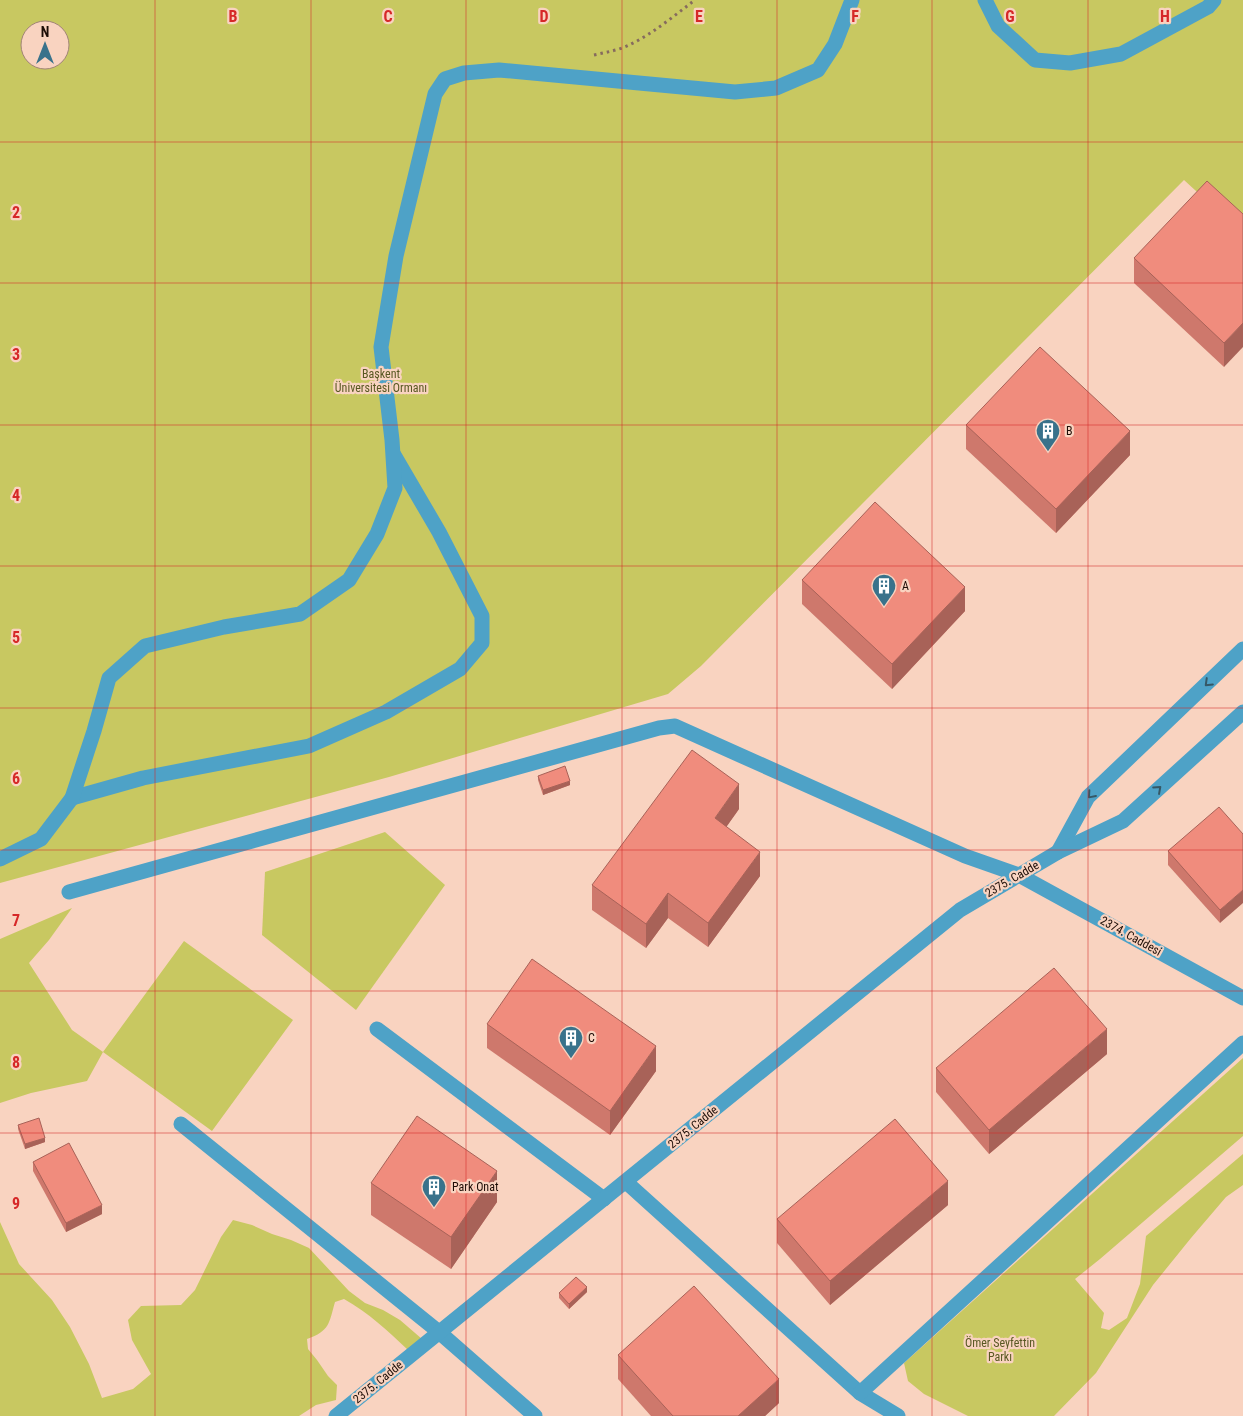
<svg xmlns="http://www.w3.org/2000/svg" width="1243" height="1416" viewBox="0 0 1243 1416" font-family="'Roboto Condensed',sans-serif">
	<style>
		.green { fill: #c8c861; fill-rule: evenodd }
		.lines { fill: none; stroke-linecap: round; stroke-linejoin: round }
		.path { stroke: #866b5e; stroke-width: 3; stroke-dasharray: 2.5 4; stroke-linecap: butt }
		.minor { stroke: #4ea2c7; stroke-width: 15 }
		.wall { fill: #ce786c }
		.shaded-wall { fill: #a86258 }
		.building { fill: #f08c7d; stroke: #a86258 }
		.oneway { stroke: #365866 }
		.grid { fill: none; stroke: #d62828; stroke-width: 1; stroke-opacity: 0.55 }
		.labels { text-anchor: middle; stroke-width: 4.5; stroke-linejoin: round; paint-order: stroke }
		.park-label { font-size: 12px; fill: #585822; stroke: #f9d3c0 }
		.poi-label { font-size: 12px; fill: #1d0d06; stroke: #f9d3c0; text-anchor: start }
		.street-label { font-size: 12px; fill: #1d0d06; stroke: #f9d3c0 }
		.grid-label { font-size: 16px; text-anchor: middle; font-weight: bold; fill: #d62828; stroke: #f9d3c0; stroke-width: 4.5; stroke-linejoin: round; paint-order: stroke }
	</style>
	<rect width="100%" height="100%" fill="#f9d3c0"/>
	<g class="green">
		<path d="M0,0H1243V234L1184,180L701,666L668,694L389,777L0,883ZM30,30H60V60H30Z"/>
		<path d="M385,832L445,885L356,1010L262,935L265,872Z"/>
		<path d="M72,908L49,940L29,963L72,1030L103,1052L184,941L293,1020L212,1131L103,1052L87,1081L31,1093L0,1103V939Z"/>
		<path d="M1243,1058V1136L1100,1259L1075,1279L1104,1313L1101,1328L1109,1330L1127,1318L1140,1284L1146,1236L1243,1154V1185L1226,1197L1191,1238L1153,1285L1096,1373L1054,1416H968L924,1394L908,1381L904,1363Z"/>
		<path d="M233,1220L252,1225L272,1234L291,1240L309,1248L349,1291L365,1303L383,1310L400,1320L422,1339L408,1350C388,1331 369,1313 344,1299L335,1302C329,1323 330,1331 307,1339L308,1349L317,1360L328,1376L337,1385L336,1400L316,1405L299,1416H0V1222L19,1264L52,1300L70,1327L89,1364L102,1398L133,1389L151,1374L132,1340L128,1320L141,1306L181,1305L195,1290L221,1237Z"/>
	</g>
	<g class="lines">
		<path class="path" d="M594,55C607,52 620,50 631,44C654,33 675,15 695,0"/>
		<g class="minor">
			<path d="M985,0L998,26L1035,60L1070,63L1121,54L1208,7L1214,0"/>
			<path d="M72,798L143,778L309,746L386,712L460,669L482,643V616L439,532L394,455"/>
			<path d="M1058,852L1088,797L1243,649"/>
			<path d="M0,859L41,839L72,798L94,731L109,678L145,646L224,627L300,614L349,580L377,534L395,488L392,440L381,347L396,256L435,94L445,79L464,73L499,70L735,92L776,88L818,70L835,44L852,0"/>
			<path d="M69,892L659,728L675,726L965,856L1019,875L1243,998"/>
			<path d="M377,1029L604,1199"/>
			<path d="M181,1124L439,1332L535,1416"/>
			<path d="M626,1182L860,1393L898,1416"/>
			<path d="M860,1393L1243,1043"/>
			<path d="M336,1416L960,910L1058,852L1123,821L1243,712"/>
		</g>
	</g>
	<g class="wall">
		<path d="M1243,214L1224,367L1134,283V258Z"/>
		<path d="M966,425L1130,455L1056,533L966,449Z"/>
		<path d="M802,580L965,611L892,689L802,604Z"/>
		<path d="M538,776L570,785L543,795L538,780Z"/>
		<path d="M739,809L726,827L760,876L708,947L668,918L646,948L592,910V885Z"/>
		<path d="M1243,834L1220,923L1168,865V851Z"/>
		<path d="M487,1024L656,1071L610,1135L487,1048Z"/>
		<path d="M1107,1054L989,1154L936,1092V1068Z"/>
		<path d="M18,1125L45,1142L25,1149L18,1129Z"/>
		<path d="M33,1162L102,1214L66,1232L33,1171Z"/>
		<path d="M371,1183L497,1202L451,1269L371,1215Z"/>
		<path d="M948,1205L830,1305L777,1243V1219Z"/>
		<path d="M587,1292L569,1309L559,1298V1293Z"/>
		<path d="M618,1355L779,1403L765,1416H651L618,1379Z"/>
	</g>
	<g class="shaded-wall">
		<path d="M1243,323V347L1224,367V343Z"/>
		<path d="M1130,431V455L1056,533V509Z"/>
		<path d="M965,587V611L892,689V664Z"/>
		<path d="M570,781V785L543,795V790Z"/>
		<path d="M739,784V809L715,843V818Z"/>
		<path d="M760,852V876L708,947V923Z"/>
		<path d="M1243,890V903L1220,923V910Z"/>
		<path d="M668,893V918L646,948V924Z"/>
		<path d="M1107,1029V1054L989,1154V1130Z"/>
		<path d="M656,1046V1071L610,1135V1111Z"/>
		<path d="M45,1138V1142L25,1149V1144Z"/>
		<path d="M497,1171V1202L451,1269V1237Z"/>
		<path d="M948,1181V1205L830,1305V1281Z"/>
		<path d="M102,1205V1214L66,1232V1223Z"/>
		<path d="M587,1287V1292L569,1309V1304Z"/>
		<path d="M779,1379V1403L765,1416H738Z"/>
	</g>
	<g class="building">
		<path d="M1207,181L1243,214V323L1224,343L1134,258Z"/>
		<path d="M1040,347L1130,431L1056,509L966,425Z"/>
		<path d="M875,502L965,587L892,664L802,580Z"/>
		<path d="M692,750L739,784L715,818L760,852L708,923L668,893L646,924L592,885Z"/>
		<path d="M565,766L570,781L543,790L538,776Z"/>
		<path d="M1219,807L1243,834V890L1220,910L1168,851Z"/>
		<path d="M532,959L656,1046L610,1111L487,1024Z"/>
		<path d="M1054,968L1107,1029L989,1130L936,1068Z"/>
		<path d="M417,1116L497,1171L451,1237L371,1183Z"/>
		<path d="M39,1118L45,1138L25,1144L18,1125Z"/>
		<path d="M895,1119L948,1181L830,1281L777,1219Z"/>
		<path d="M69,1143L102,1205L66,1223L33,1162Z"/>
		<path d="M576,1277L587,1287L569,1304L559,1293Z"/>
		<path d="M694,1286L779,1379L738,1416H673L618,1355Z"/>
	</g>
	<defs><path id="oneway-chevron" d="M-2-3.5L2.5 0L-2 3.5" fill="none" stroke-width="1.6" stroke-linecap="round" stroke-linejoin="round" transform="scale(1.25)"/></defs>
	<g class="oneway">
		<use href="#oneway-chevron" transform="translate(1208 683) rotate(136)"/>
		<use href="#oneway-chevron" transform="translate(1158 789) rotate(-42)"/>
		<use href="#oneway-chevron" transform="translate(1091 795) rotate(131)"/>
	</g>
	<path class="grid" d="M155,0V1416M311,0V1416M466,0V1416M622,0V1416M777,0V1416M932,0V1416M1088,0V1416M0,142H1243M0,283H1243M0,425H1243M0,566H1243M0,708H1243M0,850H1243M0,991H1243M0,1133H1243M0,1274H1243"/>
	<defs>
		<symbol id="building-pin" viewBox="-11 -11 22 30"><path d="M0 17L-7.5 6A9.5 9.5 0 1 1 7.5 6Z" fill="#39728b" stroke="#f9d3c0"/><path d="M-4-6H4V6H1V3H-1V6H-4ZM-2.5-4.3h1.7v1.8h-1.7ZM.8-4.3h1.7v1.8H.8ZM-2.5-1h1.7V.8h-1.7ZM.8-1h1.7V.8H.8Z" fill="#fff"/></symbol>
	</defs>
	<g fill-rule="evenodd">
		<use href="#building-pin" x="1034" y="417" width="28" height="38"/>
		<use href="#building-pin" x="870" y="572" width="28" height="38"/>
		<use href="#building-pin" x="557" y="1024" width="28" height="38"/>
		<use href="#building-pin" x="420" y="1173" width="28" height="38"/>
	</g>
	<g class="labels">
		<g class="park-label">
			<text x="381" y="378">Başkent<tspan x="381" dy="14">Üniversitesi Ormanı</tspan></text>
			<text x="1000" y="1347">Ömer Seyfettin<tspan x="1000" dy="14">Parkı</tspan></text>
		</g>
		<g class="poi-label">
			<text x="1066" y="435">B</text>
			<text x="902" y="590">A</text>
			<text x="588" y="1042">C</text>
			<text x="452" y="1191">Park Onat</text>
		</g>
		<g class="street-label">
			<text transform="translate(1012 879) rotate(-30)" y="4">2375. Cadde</text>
			<text transform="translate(1131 936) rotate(29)" y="4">2374. Caddesi</text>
			<text transform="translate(693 1127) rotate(-39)" y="4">2375. Cadde</text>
			<text transform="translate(378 1382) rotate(-39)" y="4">2375. Cadde</text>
		</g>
	</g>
	<g class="grid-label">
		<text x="233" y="22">B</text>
		<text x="388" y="22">C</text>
		<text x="544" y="22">D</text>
		<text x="699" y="22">E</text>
		<text x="855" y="22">F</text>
		<text x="1010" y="22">G</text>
		<text x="1165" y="22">H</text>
		<text x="16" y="218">2</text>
		<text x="16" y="360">3</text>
		<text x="16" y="501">4</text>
		<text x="16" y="643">5</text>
		<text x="16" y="784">6</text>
		<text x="16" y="926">7</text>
		<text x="16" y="1068">8</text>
		<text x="16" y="1209">9</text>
	</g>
	<g transform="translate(45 45)"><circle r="24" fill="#f9d3c0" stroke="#a18476"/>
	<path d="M0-4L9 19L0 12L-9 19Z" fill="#39728b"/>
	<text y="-8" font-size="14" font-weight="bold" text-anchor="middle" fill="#1d0d06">N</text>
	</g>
</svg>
